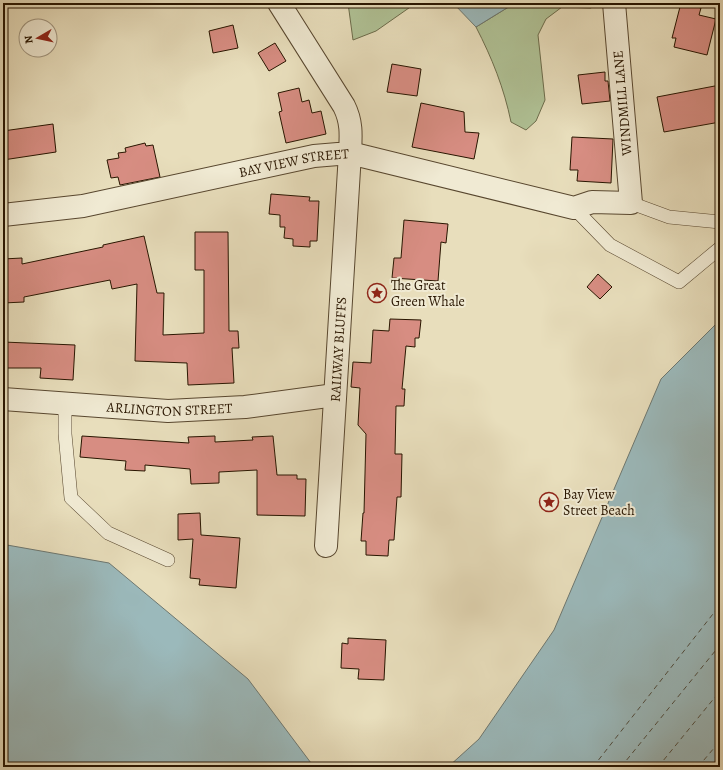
<svg xmlns="http://www.w3.org/2000/svg" width="723" height="770" viewBox="0 0 723 770" font-family="Alegreya,serif">
	<style>
		.green { fill: #b0c296; stroke: #6c6c4b }
		.water { fill: #9bb9bb; stroke: #6d7770 }
		.lines { fill: none; stroke-linecap: round; stroke-linejoin: round }
		.ferry { stroke: #504e41; stroke-width: 1; stroke-dasharray: 5 4; stroke-linecap: butt }
		.building { fill: #d78d82; stroke: #281500 }
		.service-casing { stroke: #58472f; stroke-width: 14 }
		.minor-casing { stroke: #58472f; stroke-width: 24 }
		.tertiary-casing { stroke: #58472f; stroke-width: 24 }
		.service { stroke: #f0ead3; stroke-width: 13 }
		.minor { stroke: #f0ead3; stroke-width: 22 }
		.tertiary { stroke: #f0ead3; stroke-width: 22 }
		.labels { text-anchor: middle; stroke-width: 4; stroke-linejoin: round; paint-order: stroke }
		.street-label { font-size: 14px; fill: #281500; stroke: #f0ead3 }
		.poi-label { font-size: 14px; fill: #281500; stroke: #f0ead3; text-anchor: start }
	</style>
	<rect width="100%" height="100%" fill="#e8debc"/>
	<filter id="stains"><feTurbulence type="fractalNoise" baseFrequency=".005" numOctaves="4"/><feColorMatrix values="0 0 0 0 .2 0 0 0 0 .09 0 0 0 0 .02 0 0 0 .5 -.17"/></filter>
	<radialGradient id="worn" r=".72"><stop offset=".6" stop-color="#630" stop-opacity="0"/><stop offset="1" stop-color="#630" stop-opacity=".3"/></radialGradient>
	<g class="green">
		<path d="M348,3H416L376,31L353,40Z"/>
		<path d="M515,3H597L591,8L562,7L546,19L538,35L545,100L536,121L526,130L511,122C504,88 492,58 476,27Z"/>
	</g>
	<g class="water">
		<path d="M453,3H515L476,27Z"/>
		<path d="M720,320V767H448L479,739L554,630L661,379Z"/>
		<path d="M7,545L109,563L248,679L314,767H3V546Z"/>
	</g>
	<g class="lines">
		<g class="ferry">
			<path d="M593,767L720,605"/>
			<path d="M621,767L720,645"/>
			<path d="M658,767L720,691"/>
			<path d="M698,767L720,741"/>
		</g>
	</g>
	<g class="building">
		<path d="M681,3L701,8L699,15L716,19L707,55L674,47L676,38H672Z"/>
		<path d="M233,25L238,48L213,53L209,31Z"/>
		<path d="M275,43L286,61L269,71L258,53Z"/>
		<path d="M392,64L421,69L417,96L387,92Z"/>
		<path d="M605,72V81H608L610,101L582,104L578,75Z"/>
		<path d="M720,85V122L664,132L657,97Z"/>
		<path d="M299,88L302,102L309,100L312,113L321,111L326,134L286,143L279,112L282,111L278,93Z"/>
		<path d="M421,103L464,112L465,132L479,133L474,159L412,147Z"/>
		<path d="M53,124L56,152L3,160V131Z"/>
		<path d="M572,137L613,139L611,183L577,181L578,170H570Z"/>
		<path d="M145,143L146,146L153,145L160,177L120,185L118,177L111,178L107,160L119,158L118,153L126,152L125,148Z"/>
		<path d="M271,194L310,197L309,201H319L317,241H310V247L293,246V239L284,238L285,227H280V215L269,214Z"/>
		<path d="M404,220L448,224L446,243L441,242L438,281L392,278L394,258H401Z"/>
		<path d="M195,232H228L229,331H238L239,348H232L234,383L188,385L187,363L135,361L137,284L112,289L110,280L24,297V302L3,303V259L22,258V264L103,247V245L144,236L157,293H164L163,335L204,333V270H195Z"/>
		<path d="M598,274L612,287L600,299L587,287Z"/>
		<path d="M390,319L421,320L419,338H415V347L406,346L402,389H405L404,406H396L395,454H402L401,497H397L394,540H389L388,556L366,555V541H361L363,513H364L366,434L358,425L360,388L351,387L353,362L371,363L373,330L389,331Z"/>
		<path d="M3,342L75,345L73,380L40,378L41,368H3Z"/>
		<path d="M82,436L189,443L188,437L215,436V442L253,440L252,437L273,436L277,475H297V479H306L305,516L257,515V470L219,472V483L191,484L190,469L145,465V471L125,470L126,461L80,457Z"/>
		<path d="M200,513L201,535L240,538L236,588L199,585L200,579L190,578L193,539L178,540V514Z"/>
		<path d="M348,638L386,640L384,680L358,679L359,669L341,668L342,643L348,644Z"/>
	</g>
	<g class="lines">
		<defs>
			<g id="service">
				<path d="M631,203L669,217L720,222"/>
				<path d="M574,208L610,245L679,282L720,248"/>
				<path d="M65,403V434L71,498L108,533L168,560"/>
			</g>
			<g id="minor">
				<path id="s1" d="M3,399L168,411L245,407L335,395"/>
				<path id="s2" d="M326,546L350,153L574,208L592,202L631,203L614,3"/>
			</g>
			<g id="tertiary">
				<path id="s3" d="M3,215L83,206L314,156L350,153C351,135 352,122 344,106L279,3"/>
			</g>
		</defs>
		<use href="#service" class="service-casing"/>
		<use href="#minor" class="minor-casing"/>
		<use href="#tertiary" class="tertiary-casing"/>
		<use href="#service" class="service"/>
		<use href="#minor" class="minor"/>
		<use href="#tertiary" class="tertiary"/>
	</g>
	<defs>
		<symbol id="sight-ring" viewBox="-11 -11 22 22"><circle r="9.5" fill="#f0ead3" stroke="#8f2418" stroke-width="1.5"/><path d="M0-6L1.8-2.2L6-1.7L2.9 1.2L3.7 5.4L0 3.3L-3.7 5.4L-2.9 1.2L-6-1.7L-1.8-2.2Z" fill="#8f2418"/></symbol>
	</defs>
	<g fill-rule="evenodd">
		<use href="#sight-ring" x="366" y="282" width="22" height="22"/>
		<use href="#sight-ring" x="538" y="491" width="22" height="22"/>
	</g>
	<g class="labels">
		<g class="street-label">
			<text transform="translate(622 103) rotate(-95)" y="5">WINDMILL LANE</text>
			<text dy="5" stroke="none"><textPath href="#s3" startOffset="296">BAY VIEW STREET</textPath></text>
			<text dy="5" stroke="none"><textPath href="#s2" startOffset="197">RAILWAY BLUFFS</textPath></text>
			<text dy="5" stroke="none"><textPath href="#s1" startOffset="167">ARLINGTON STREET</textPath></text>
		</g>
		<g class="poi-label">
			<text x="391" y="290">The Great<tspan x="391" dy="16">Green Whale</tspan></text>
			<text x="563" y="499">Bay View<tspan x="563" dy="16">Street Beach</tspan></text>
		</g>
	</g>
	<rect width="723" height="770" fill="none" stroke="#e8debc" stroke-width="16"/>
	<rect x="4" y="4" width="715" height="762" fill="none" stroke="#281500" stroke-width="2"/>
	<rect x="8" y="8" width="707" height="754" fill="none" stroke="#281500"/>
	<g transform="translate(38 38) rotate(261)"><circle r="19" fill="#f0ead3" stroke="#a0957f"/>
	<path d="M0-3L7 15L0 10L-7 15Z" fill="#8f2418"/>
	<text y="-6" font-size="11" font-weight="bold" text-anchor="middle" fill="#281500">N</text>
	</g>
	<rect width="100%" height="100%" filter="url(#stains)"/>
	<rect width="100%" height="100%" fill="url(#worn)"/>
</svg>
